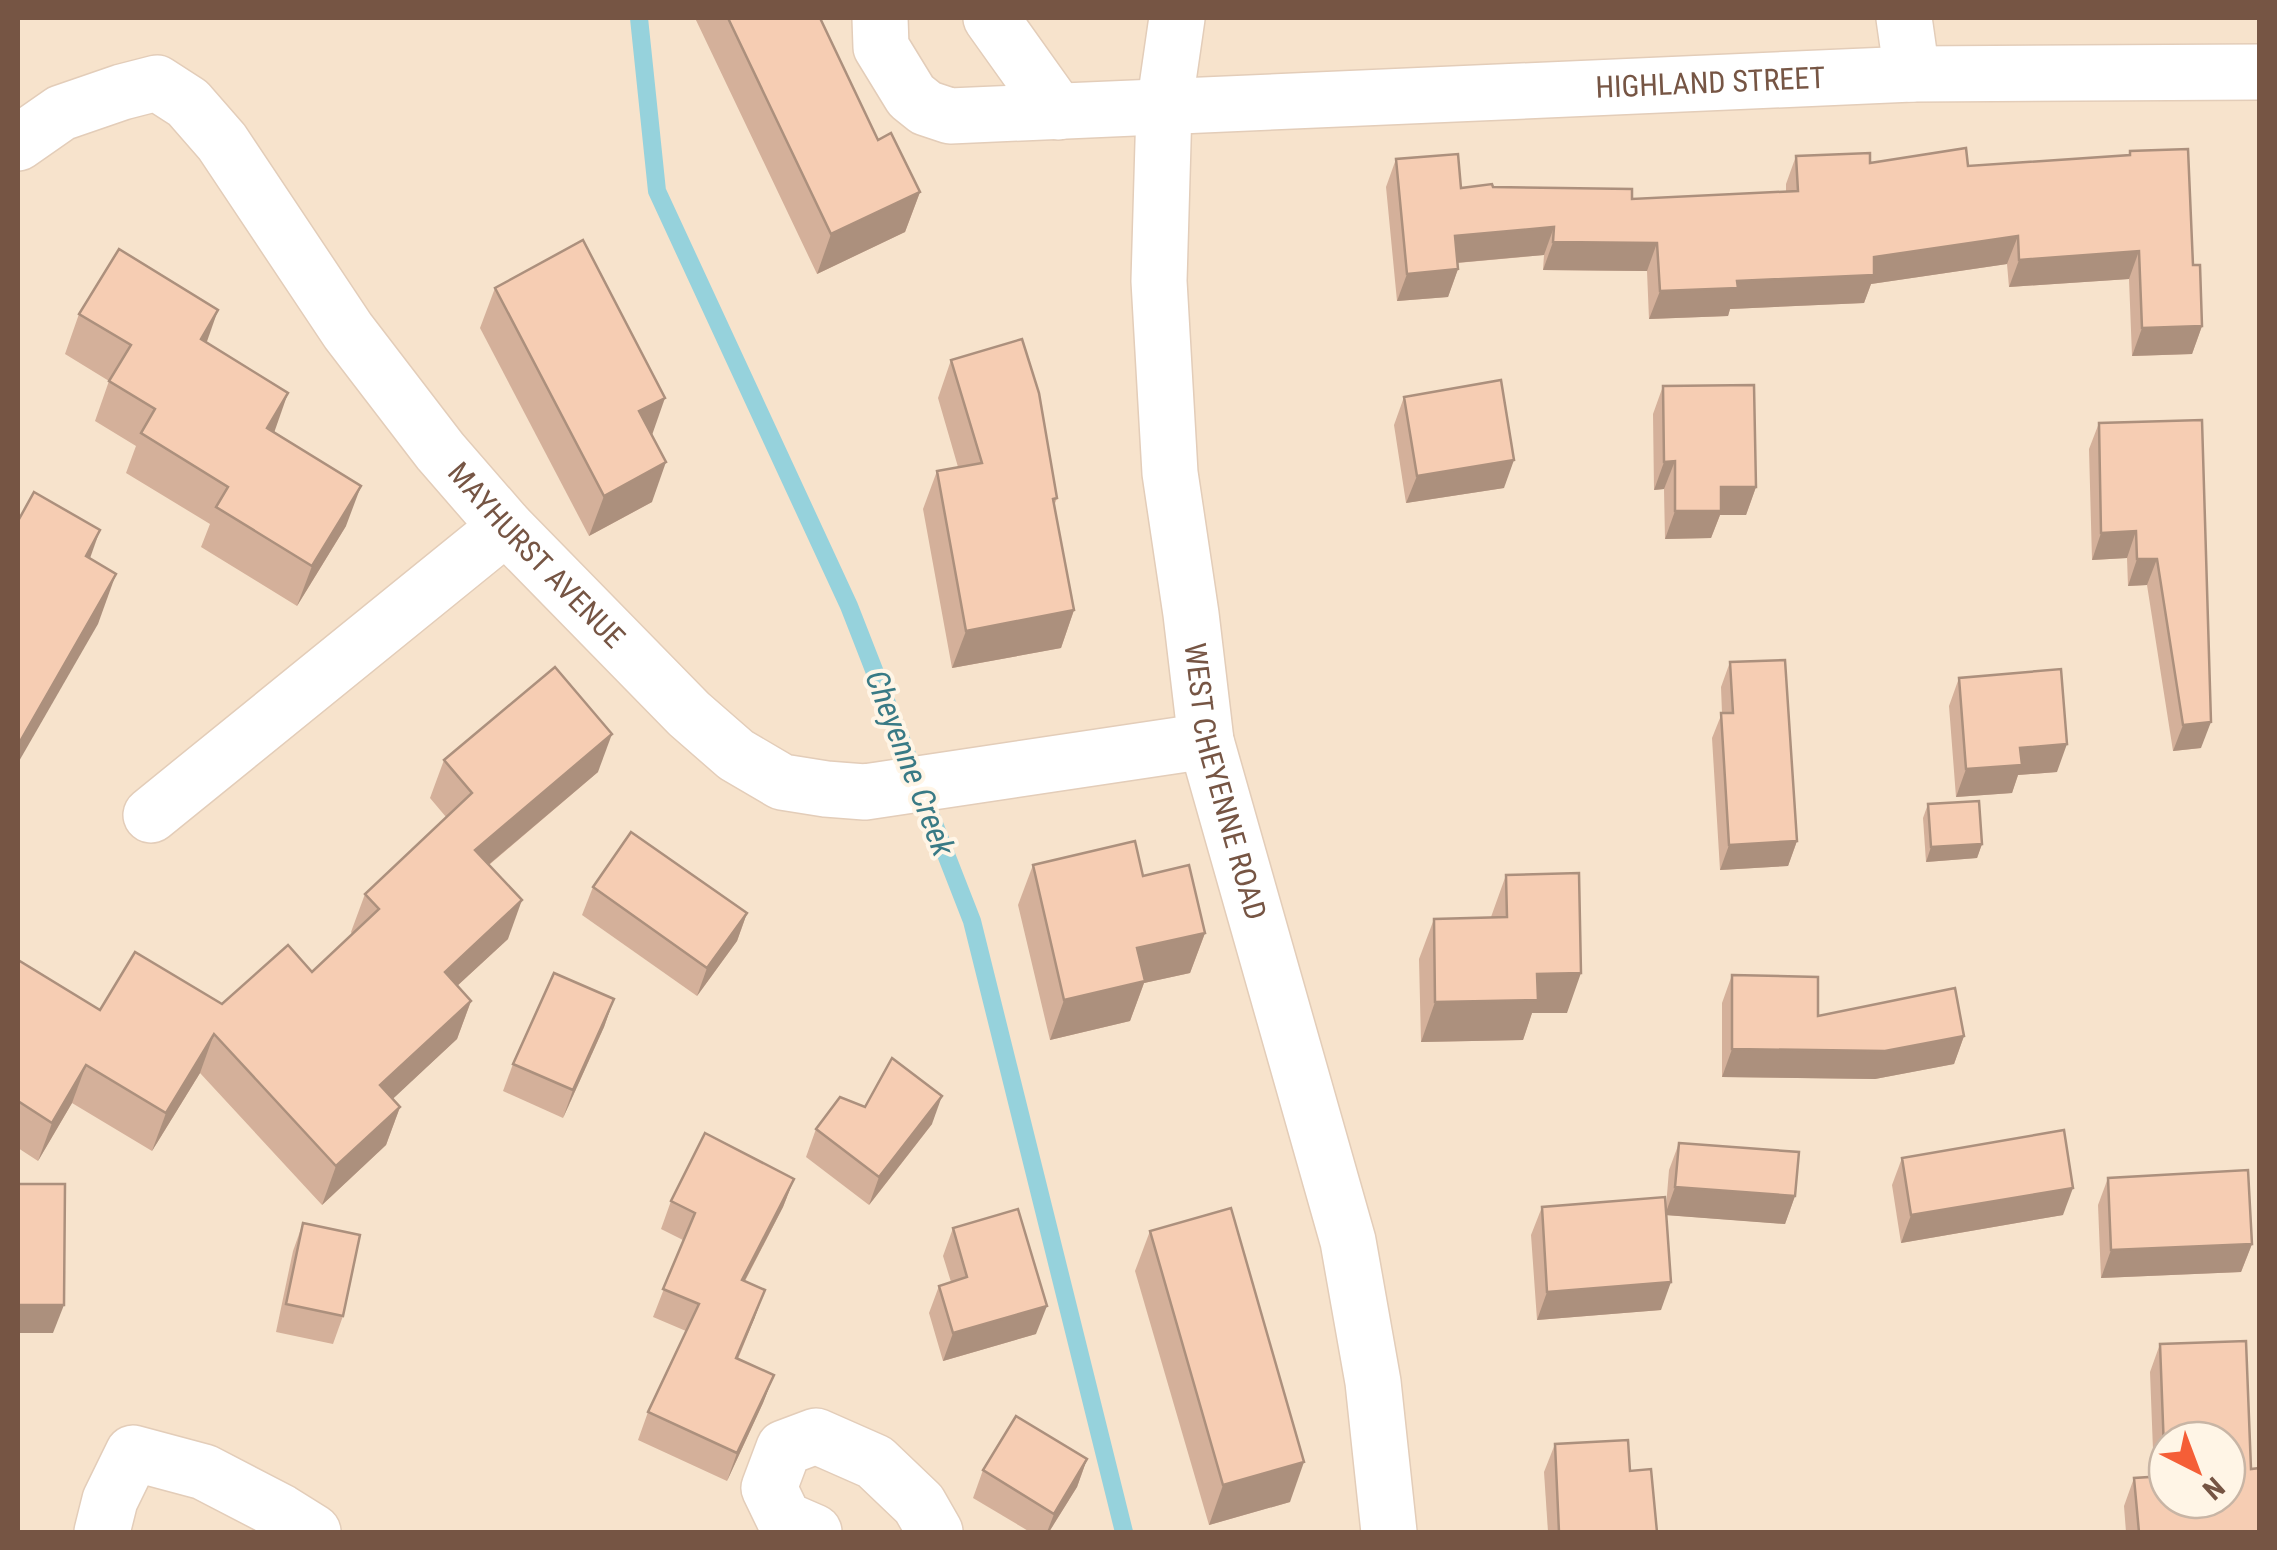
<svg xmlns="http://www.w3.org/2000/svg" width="2277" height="1550" viewBox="0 0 2277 1550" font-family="'Roboto Condensed',sans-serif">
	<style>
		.residential { fill: #f7e3cc; fill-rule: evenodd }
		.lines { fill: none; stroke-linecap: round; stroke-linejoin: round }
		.stream { stroke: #96d2dc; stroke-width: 18 }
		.minor-casing { stroke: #e3cdb9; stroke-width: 58 }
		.minor { stroke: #fff; stroke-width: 55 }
		.wall { fill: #d4b09a }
		.shaded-wall { fill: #ac907d }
		.building { fill: #f6cdb3; stroke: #ac907d; stroke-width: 2.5; fill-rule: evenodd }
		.labels { text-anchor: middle; stroke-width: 8; stroke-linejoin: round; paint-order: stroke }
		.street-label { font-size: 30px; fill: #765544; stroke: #fff5e6 }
		.water-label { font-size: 32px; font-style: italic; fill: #397a85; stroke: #fff5e6 }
	</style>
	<rect width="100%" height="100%" fill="#fef1de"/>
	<path class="residential" d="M18,18H2259V1532H18ZM2167,1440H2227V1500H2167Z"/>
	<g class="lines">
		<path class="stream" d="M639,18L657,191L849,606L972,921L1124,1532"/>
		<defs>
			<g id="minor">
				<path id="s1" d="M880,18L881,47L911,96L926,108L950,116L1912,74L2260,72"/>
				<path d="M991,18L1058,112"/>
				<path id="s2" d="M1177,18L1164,108L1159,281L1170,473L1191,614L1206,741L1348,1241L1373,1382L1389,1532"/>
				<path d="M1904,18L1912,74"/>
				<path id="s3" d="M18,143L61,113L122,92L157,83L188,103L222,142L348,331L440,451L506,527L689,714L736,755L782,782L826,789L865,792L1206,741"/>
				<path d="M151,815L506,527"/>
				<path d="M102,1532L110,1500L133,1453L204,1472L281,1512L313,1532"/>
				<path d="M814,1532L784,1519L769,1488L784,1448L816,1436L875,1462L919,1504L935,1532"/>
			</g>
		</defs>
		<use href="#minor" class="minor-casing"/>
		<use href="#minor" class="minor"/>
	</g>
	<g class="wall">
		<path d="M695,18H820L878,140L920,192L905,232L817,274Z"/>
		<path d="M2130,151L2193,265L2202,326L2192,354L2132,356L2129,279L2009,287L2007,264L1871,284L1864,303L1730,309L1728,316L1649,319L1647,271L1543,270L1544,255L1457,263L1458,269L1448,297L1397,301L1386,187L1396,159L1461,188L1493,187L1632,199L1786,191V184L1796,156L1870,163L1968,166L2129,155Z"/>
		<path d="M495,288L652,434V502L589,536L480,328Z"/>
		<path d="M79,314L206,342L346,526L297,606L201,547L210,524L126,473L136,446L95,421L109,381L65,354Z"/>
		<path d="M951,360L1057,498L1054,506L1074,610L1061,648L952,668L923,509L937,471L958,467L938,398Z"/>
		<path d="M1663,386L1756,487L1746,515H1720L1711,538L1665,539L1664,489L1654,490L1653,414Z"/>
		<path d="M1404,397L1504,488L1406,503L1394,425Z"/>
		<path d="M2202,420L2201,748L2173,751L2147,585L2128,586L2127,558L2092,560L2089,449L2099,423Z"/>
		<path d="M1730,662L1787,709L1797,841L1788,866L1720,870L1712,738L1722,713L1721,687Z"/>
		<path d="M1959,678L2057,772L2018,775L2012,793L1956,797L1949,706Z"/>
		<path d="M444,760L598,772L489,865L508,939L457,986L471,1001L457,1039L392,1099L400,1107L386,1145L322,1205L200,1073L152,1151L72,1103L38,1161L18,1148V960L100,1010L222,1004L312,972L352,934L351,932L365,894L446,817L430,798Z"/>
		<path d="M1928,804L1982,844L1977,858L1926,862L1923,818Z"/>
		<path d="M1033,865L1143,876L1205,933L1190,973L1144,983L1130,1021L1050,1040L1018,905Z"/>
		<path d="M1506,875L1567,1013H1532L1523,1040L1421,1042L1419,959L1434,919L1491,917Z"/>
		<path d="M593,887L747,913L737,941L697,996L582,915Z"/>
		<path d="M1732,975L1818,1016L1964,1036L1954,1064L1875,1079L1722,1077V1003Z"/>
		<path d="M614,999L604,1027L563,1118L503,1091L513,1064Z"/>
		<path d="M865,1107L932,1124L869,1205L806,1157L816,1129Z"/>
		<path d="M1679,1143L1795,1196L1785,1224L1666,1215L1661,1310L1537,1320L1531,1235L1542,1207H1666L1669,1170Z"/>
		<path d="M1902,1158L2063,1215L1901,1243L1892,1185Z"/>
		<path d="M2108,1178L2252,1244L2241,1272L2101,1278L2098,1205Z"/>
		<path d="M794,1179L783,1207L745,1281L755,1317L738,1359L774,1375L763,1403L727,1481L638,1440L648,1412L686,1331L653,1317L683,1240L661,1229L671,1201Z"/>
		<path d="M303,1223L343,1316L333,1344L276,1332L293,1251Z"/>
		<path d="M953,1228L1036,1334L943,1361L929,1313L939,1286L951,1282L943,1256Z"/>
		<path d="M1150,1231L1290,1502L1209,1525L1135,1271Z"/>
		<path d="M2160,1344L2251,1469L2260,1532H2126L2124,1506L2134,1478L2154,1476L2150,1372Z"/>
		<path d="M1555,1444L1630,1471L1657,1532H1548L1544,1472Z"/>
		<path d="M1087,1459L1077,1487L1049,1532H1030L973,1498L983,1470Z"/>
	</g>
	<g class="shaded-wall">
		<path d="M920,192L905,232L817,274L831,234Z"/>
		<path d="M1554,227L1544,255L1444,264L1455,236Z"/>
		<path d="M2018,236L2007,264L1871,284L1864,303L1730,309L1728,316L1649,319L1660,291L1737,281L1874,257Z"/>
		<path d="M1553,242L1657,243L1647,271L1543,270Z"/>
		<path d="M2139,251L2129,279L2009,287L2019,260Z"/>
		<path d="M1458,269L1448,297L1397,301L1407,274Z"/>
		<path d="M218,310L204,350L201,339Z"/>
		<path d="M2202,326L2192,354L2132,356L2142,328Z"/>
		<path d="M288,393L274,433L267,428Z"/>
		<path d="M665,398L651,438L639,411Z"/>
		<path d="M1514,460L1504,488L1406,503L1417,476Z"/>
		<path d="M1675,461L1664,489L1654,490L1664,462Z"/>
		<path d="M666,462L652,502L589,536L604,496Z"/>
		<path d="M361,486L346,526L297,606L312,566Z"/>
		<path d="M1721,487H1756L1746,515H1720L1711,538L1665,539L1675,511Z"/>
		<path d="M100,530L82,581L86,556Z"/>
		<path d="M2136,531L2127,558L2092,560L2101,533Z"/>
		<path d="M2137,559H2157L2147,585L2128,586Z"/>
		<path d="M116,574L98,624L18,763V745Z"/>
		<path d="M1074,610L1061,648L952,668L966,631Z"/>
		<path d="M2211,722L2201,748L2173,751L2183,725Z"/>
		<path d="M612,734L598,772L461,888L475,850Z"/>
		<path d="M2067,744L2057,772L2018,775L2012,793L1956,797L1966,769L2020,748Z"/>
		<path d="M1797,841L1788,866L1720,870L1729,845Z"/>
		<path d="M1982,844L1977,858L1926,862L1931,847Z"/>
		<path d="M522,900L508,939L431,1010L445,972Z"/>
		<path d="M747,913L737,941L697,996L707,968Z"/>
		<path d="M1205,933L1190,973L1144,983L1130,1021L1050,1040L1064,1000L1137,948Z"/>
		<path d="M1581,973L1567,1013H1532L1523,1040L1421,1042L1435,1002L1537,974Z"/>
		<path d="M614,999L604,1027L563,1118L573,1090Z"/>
		<path d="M471,1001L457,1039L366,1124L380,1085Z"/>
		<path d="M214,1034L200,1073L152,1151L166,1113Z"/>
		<path d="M1964,1036L1954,1064L1875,1079L1722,1077L1732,1049Z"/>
		<path d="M86,1065L72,1103L38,1161L52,1123Z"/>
		<path d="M942,1096L932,1124L869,1205L879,1177Z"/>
		<path d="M400,1107L386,1145L322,1205L336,1166Z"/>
		<path d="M794,1179L783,1207L731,1307L742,1280Z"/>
		<path d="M1675,1187L1795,1196L1785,1224L1665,1215Z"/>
		<path d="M2073,1188L2063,1215L1901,1243L1911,1215Z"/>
		<path d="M2252,1244L2241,1272L2101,1278L2111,1250Z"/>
		<path d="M1671,1282L1661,1310L1537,1320L1547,1292Z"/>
		<path d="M765,1290L755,1317L726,1386L736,1358Z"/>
		<path d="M18,1305H64L53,1333H18Z"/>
		<path d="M1047,1306L1036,1334L943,1361L953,1333Z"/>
		<path d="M774,1375L763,1403L727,1481L737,1453Z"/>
		<path d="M1087,1459L1077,1487L1049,1532H1047L1054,1514Z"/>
		<path d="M1304,1462L1290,1502L1209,1525L1223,1485Z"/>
	</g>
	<g class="building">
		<path d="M728,18H820L878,140L891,133L920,192L831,234Z"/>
		<path d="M1966,148L1968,166L2130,155V151L2188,149L2193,265H2200L2202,326L2142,328L2139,251L2019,260L2018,236L1874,257V275L1737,281L1738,288L1660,291L1657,243L1553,242L1554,227L1455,236L1458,269L1407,274L1396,159L1458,154L1461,188L1492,184L1493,187L1632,189V199L1798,191L1796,156L1870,153V163Z"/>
		<path d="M583,240L665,398L639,411L666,462L604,496L495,288Z"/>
		<path d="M119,249L218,310L201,339L288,393L267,428L361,486L312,566L216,507L228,487L141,433L155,409L109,381L131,345L79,314Z"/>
		<path d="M1022,339L1039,393L1057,498L1053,499L1074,610L966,631L937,471L982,463L951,360Z"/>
		<path d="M1501,380L1514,460L1417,476L1404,397Z"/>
		<path d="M1754,385L1756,487H1721V511H1675V461L1664,462L1663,386Z"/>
		<path d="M2202,420L2211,722L2183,725L2157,559H2137L2136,531L2101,533L2099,423Z"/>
		<path d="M34,492L100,530L86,556L116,574L18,745V521Z"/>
		<path d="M1785,660L1797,841L1729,845L1721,713H1733L1730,662Z"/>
		<path d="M555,667L612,734L475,850L522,900L445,972L471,1001L380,1085L400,1107L336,1166L214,1034L166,1113L86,1065L52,1123L18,1101V960L100,1010L135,952L222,1004L288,945L312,972L379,909L365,894L472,793L444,760Z"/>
		<path d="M2061,669L2067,744L2020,748L2022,765L1966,769L1959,678Z"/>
		<path d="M1979,801L1982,844L1931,847L1928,804Z"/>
		<path d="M631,832L747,913L707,968L593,887Z"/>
		<path d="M1135,841L1143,876L1189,865L1205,933L1137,948L1145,981L1064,1000L1033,865Z"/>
		<path d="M1579,873L1581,973L1537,974L1538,1000L1435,1002L1434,919L1507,917L1506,875Z"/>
		<path d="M554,973L614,999L573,1090L513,1064Z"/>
		<path d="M1732,975L1818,977V1016L1955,988L1964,1036L1885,1051L1732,1049Z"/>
		<path d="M892,1058L942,1096L879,1177L816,1129L840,1097L865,1107Z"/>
		<path d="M2064,1130L2073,1188L1911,1215L1902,1158Z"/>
		<path d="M705,1133L794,1179L742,1280L765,1290L736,1358L774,1375L737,1453L648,1412L699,1304L663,1289L695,1213L671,1201Z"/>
		<path d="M1679,1143L1799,1152L1795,1196L1675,1187Z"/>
		<path d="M2248,1170L2252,1244L2111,1250L2108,1178Z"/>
		<path d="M18,1184H65L64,1305H18Z"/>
		<path d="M1665,1197L1671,1282L1547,1292L1542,1207Z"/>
		<path d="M1231,1208L1304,1462L1223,1485L1150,1231Z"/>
		<path d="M1018,1209L1047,1306L953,1333L939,1286L967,1277L953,1228Z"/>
		<path d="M303,1223L360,1235L343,1316L286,1304Z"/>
		<path d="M2246,1341L2251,1469L2260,1468V1532H2139L2134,1478L2165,1476L2160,1344ZM2167,1440H2227V1500H2167Z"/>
		<path d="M1016,1416L1087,1459L1054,1514L983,1470Z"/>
		<path d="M1628,1440L1630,1471L1651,1469L1657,1532H1559L1555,1444Z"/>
	</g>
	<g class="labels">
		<g class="street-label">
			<text dy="10" stroke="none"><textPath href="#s1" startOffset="892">HIGHLAND STREET</textPath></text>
			<text dy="10" stroke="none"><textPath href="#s3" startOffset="762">MAYHURST AVENUE</textPath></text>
			<text dy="10" stroke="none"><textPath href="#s2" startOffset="770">WEST CHEYENNE ROAD</textPath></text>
		</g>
		<g class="water-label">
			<text transform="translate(910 763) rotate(69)" y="11">Cheyenne Creek</text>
		</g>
	</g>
	<rect width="2277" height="1550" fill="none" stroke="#765544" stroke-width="40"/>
	<g transform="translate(2197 1470) rotate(138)"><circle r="48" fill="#fff5e6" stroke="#c8b5a5" stroke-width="2.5"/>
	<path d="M0-8L18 38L0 25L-18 38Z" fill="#f55e37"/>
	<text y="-15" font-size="28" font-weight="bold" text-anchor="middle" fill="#765544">N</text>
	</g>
</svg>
